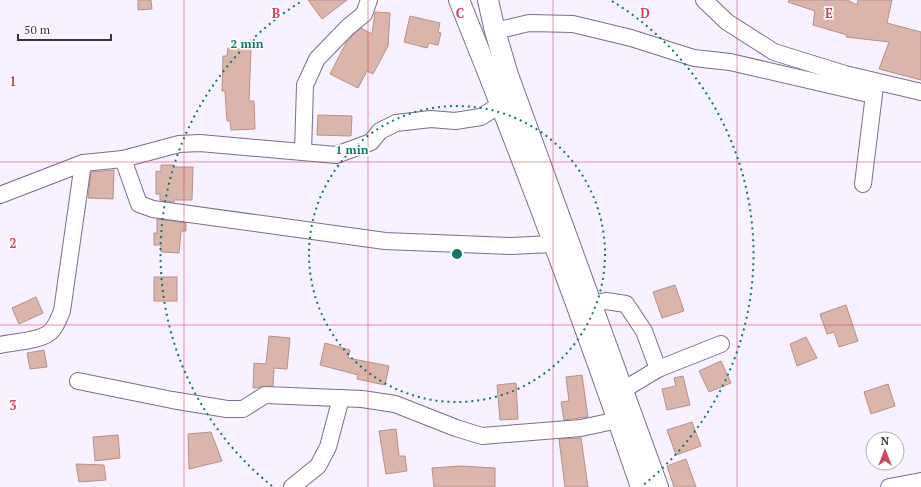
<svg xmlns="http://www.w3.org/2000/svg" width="921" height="487" viewBox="0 0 921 487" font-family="'PT Serif',serif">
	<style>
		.building { fill: #dbb4aa; stroke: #b79188 }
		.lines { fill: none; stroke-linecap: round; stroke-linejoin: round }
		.minor-casing { stroke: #7c6d8a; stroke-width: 18 }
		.major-casing { stroke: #7c6d8a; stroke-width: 22 }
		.minor { stroke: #fff; stroke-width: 16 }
		.major { stroke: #fff; stroke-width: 20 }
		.grid { fill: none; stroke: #d4445d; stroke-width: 1; stroke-opacity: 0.55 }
		.ring { fill: none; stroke: #0f766e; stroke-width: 2; stroke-dasharray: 2 4 }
		.grid-label { font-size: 13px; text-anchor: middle; font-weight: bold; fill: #d4445d; stroke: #fff; stroke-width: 3.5; stroke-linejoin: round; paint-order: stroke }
		.centre { fill: #0f766e; stroke: #fff; stroke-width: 2 }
		.ring-label { font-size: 12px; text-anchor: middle; font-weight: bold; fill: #0f766e; stroke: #fff; stroke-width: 3.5; stroke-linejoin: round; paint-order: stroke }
	</style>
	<rect width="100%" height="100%" fill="#f8f1ff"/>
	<g class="building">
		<path d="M138,0H151L152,9L138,10Z"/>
		<path d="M308,0H347L322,19Z"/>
		<path d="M789,0H847L857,5L858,0H892L887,23L921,32V80L879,69L889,42L846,37L847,35L813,25L815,11L788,2Z"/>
		<path d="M375,12L390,13L388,46L373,74L367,71L358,88L330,74L346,43L354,34L361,28L372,34Z"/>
		<path d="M410,16L440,23L438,32L441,33L438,45L429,43L427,48L404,42Z"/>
		<path d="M228,48L251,49L249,101H254L255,129L231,130L230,121H227L225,91H222L223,56H227Z"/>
		<path d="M318,115L352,116L351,136L317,135Z"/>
		<path d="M161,165H174V167H193L192,200H174V202L160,200V194H156V171L161,172Z"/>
		<path d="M114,170L113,199L88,198L91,172Z"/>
		<path d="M157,219L186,223V231H181L179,253L161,252V245H154V233H157Z"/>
		<rect x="154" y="277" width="23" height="24"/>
		<path d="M675,285L684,311L662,318L653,292Z"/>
		<path d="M36,297L43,313L19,324L12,308Z"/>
		<path d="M846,305L858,341L839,347L834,332L827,334L820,314Z"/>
		<path d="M269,336L290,338L287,369L274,368L273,386L253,388L254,363L266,364Z"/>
		<path d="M806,337L817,358L797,366L790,344Z"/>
		<path d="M325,343L350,350L348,358L389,366L385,385L357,379L358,375L320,365Z"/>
		<path d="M44,350L47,367L30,369L27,353Z"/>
		<path d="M721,361L731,383L709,392L699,371Z"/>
		<path d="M582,375L588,417L564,420L561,402L569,401L566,377Z"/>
		<path d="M683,376L690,405L667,410L662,389L676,386L674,378Z"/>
		<path d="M516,383L518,419L500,420L497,385Z"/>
		<path d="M888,384L895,406L871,414L864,392Z"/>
		<path d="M692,422L701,446L676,455L667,430Z"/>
		<path d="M396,429L399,456H405L407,471L386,474L379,431Z"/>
		<path d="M211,432L222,461L189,469L188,434Z"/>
		<path d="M118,435L120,458L95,461L93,437Z"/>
		<path d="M581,438L588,487H565L559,439Z"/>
		<path d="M686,459L696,487H674L667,466Z"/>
		<path d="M76,464L104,465L106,480L79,482Z"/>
		<path d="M461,466L495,468V487H434L432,468Z"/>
	</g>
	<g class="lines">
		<defs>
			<g id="minor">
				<path d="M704,0L727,22L774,52L845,74L921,92"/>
				<path d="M495,31L529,23L573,24L631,38L694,58L730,62L873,95"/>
				<path d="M303,152L305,85L317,59L348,27L364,14L369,0"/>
				<path d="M123,159L139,204L153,209L385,241L511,246L553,244"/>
				<path d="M863,184L875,86"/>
				<path d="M0,195L83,163L123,159L179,144L200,143L336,155L371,142L380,131L396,123L431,119L455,121L481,117L501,104"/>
				<path d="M591,304L606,301L626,304L644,331L658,369"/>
				<path d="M0,345C13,342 39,341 49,333C55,329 59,318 62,311L83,163"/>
				<path d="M78,381L172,400L227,409H243L265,395L362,399L395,404L456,428L482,436L581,428L618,420"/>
				<path d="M623,390L658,369L721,344"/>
				<path d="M292,487L318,466L328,447L341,398"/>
				<path d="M889,487L921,481"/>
			</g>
			<g id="major">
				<path d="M459,0C524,161 585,323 641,487"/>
				<path d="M488,0L495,31L508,75L658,487"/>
			</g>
		</defs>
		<use href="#minor" class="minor-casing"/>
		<use href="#major" class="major-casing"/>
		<use href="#minor" class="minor"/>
		<use href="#major" class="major"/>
	</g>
	<path class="grid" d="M184,0V487M368,0V487M553,0V487M737,0V487M0,162H921M0,325H921"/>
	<g class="ring">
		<circle cx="457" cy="254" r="148"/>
		<path d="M272 486A297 297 0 0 1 302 1M612 1A297 297 0 0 1 642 486"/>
	</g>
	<g class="grid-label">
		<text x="276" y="18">B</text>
		<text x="460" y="18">C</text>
		<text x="645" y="18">D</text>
		<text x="829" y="18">E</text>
		<text x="13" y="86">1</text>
		<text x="13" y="248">2</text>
		<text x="13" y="410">3</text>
	</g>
	<circle cx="457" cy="254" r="6" class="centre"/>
	<g class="ring-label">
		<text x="247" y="48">2 min</text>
		<text x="352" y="154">1 min</text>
	</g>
	<g transform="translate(885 451)"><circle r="19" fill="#ffffff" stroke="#b0adb2"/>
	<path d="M0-3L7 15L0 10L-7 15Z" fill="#d4445d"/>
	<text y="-6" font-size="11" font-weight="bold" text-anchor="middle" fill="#39323f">N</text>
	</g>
	<path d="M18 34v6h93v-6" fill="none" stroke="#39323f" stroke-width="2"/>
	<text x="24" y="34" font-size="12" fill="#39323f" stroke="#ffffff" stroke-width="3" paint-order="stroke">50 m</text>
</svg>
